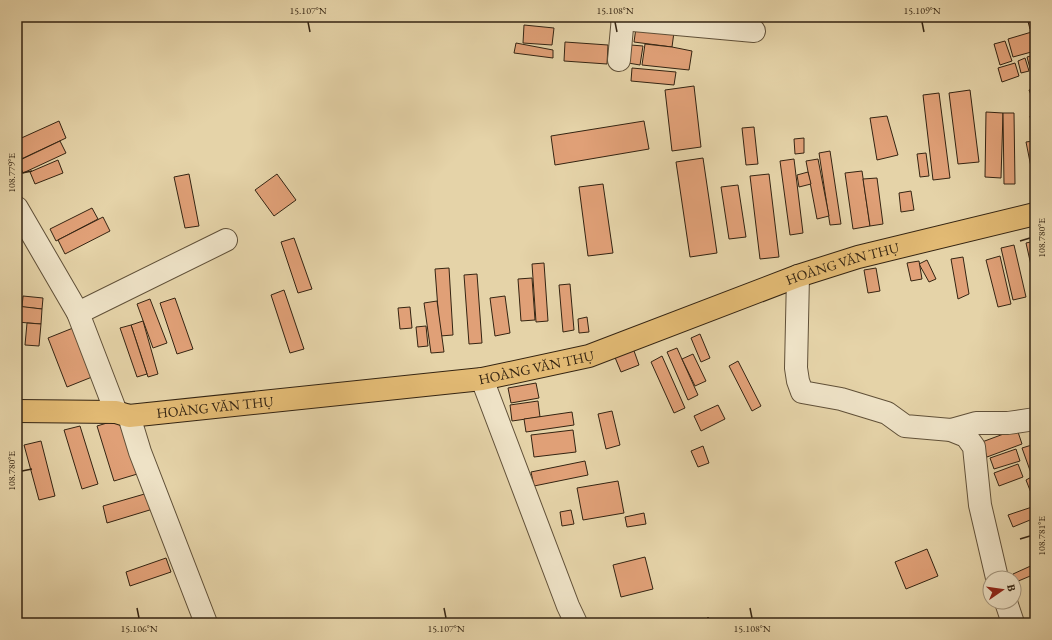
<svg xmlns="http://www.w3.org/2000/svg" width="1052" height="640" viewBox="0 0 1052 640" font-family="'EB Garamond',serif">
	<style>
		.building { fill: #e0a077; stroke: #342412 }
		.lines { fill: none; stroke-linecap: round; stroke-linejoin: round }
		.minor-casing { stroke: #605038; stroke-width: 24 }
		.major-casing { stroke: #342412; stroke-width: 24 }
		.minor { stroke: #eee2c6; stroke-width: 22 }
		.major { stroke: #e2ba74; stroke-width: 22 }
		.ticks { fill: none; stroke: #342412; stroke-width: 1.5 }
		.labels { text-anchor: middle; stroke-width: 3.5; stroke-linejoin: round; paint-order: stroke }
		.street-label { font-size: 14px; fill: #342412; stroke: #eee2c6 }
		.neatline { fill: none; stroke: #342412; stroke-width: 1.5 }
		.ticks-label { font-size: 10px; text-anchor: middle; fill: #342412 }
	</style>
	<rect width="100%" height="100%" fill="#e5d3a8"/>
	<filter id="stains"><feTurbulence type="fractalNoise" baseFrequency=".005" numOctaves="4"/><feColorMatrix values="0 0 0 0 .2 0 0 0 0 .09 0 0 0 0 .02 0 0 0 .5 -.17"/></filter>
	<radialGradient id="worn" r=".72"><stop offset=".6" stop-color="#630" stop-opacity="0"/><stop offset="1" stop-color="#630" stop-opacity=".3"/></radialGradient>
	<g class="building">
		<path d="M1035,17V28L1030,29L1027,18Z"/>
		<path d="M524,25L554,28L552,45L523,43Z"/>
		<path d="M636,28L674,32L672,47L634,42Z"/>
		<path d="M1035,31V51L1013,57L1008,39Z"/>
		<path d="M1005,41L1012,61L1000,65L994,44Z"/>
		<path d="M565,42L608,45L607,64L564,61Z"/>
		<path d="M516,43L553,50V58L514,53Z"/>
		<path d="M645,44L672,47L692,51L689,70L642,65Z"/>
		<path d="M631,45L643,46L640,65L628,63Z"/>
		<path d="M1035,55V71L1031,72L1027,57Z"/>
		<path d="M1025,58L1029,71L1021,73L1018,61Z"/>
		<path d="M1015,63L1019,76L1002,82L998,68Z"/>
		<path d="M632,68L676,72L674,85L631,81Z"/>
		<path d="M694,86L701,147L672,151L665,90Z"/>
		<path d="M1035,87V93L1031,95L1029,90Z"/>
		<path d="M970,90L979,162L958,164L949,93Z"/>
		<path d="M939,93L950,178L933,180L923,95Z"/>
		<path d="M986,112L1003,113L1001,178L985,177Z"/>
		<path d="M1003,113H1014L1015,184H1004Z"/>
		<path d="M1035,115V130L1033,131L1030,116Z"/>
		<path d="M887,116L898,155L877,160L870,118Z"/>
		<path d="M59,121L66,138L17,161V140Z"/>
		<path d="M644,121L649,149L555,165L551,136Z"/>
		<path d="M754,127L758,164L746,165L742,128Z"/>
		<path d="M804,138V153L795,154L794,139Z"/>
		<path d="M60,141L66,153L23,173L18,161Z"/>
		<path d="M1033,141L1035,153L1034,182L1026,142Z"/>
		<path d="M830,151L841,224L830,225L819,153Z"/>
		<path d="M926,153L929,176L920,177L917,154Z"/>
		<path d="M703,158L717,253L690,257L676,162Z"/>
		<path d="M794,159L803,233L790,235L780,161Z"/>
		<path d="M818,159L829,216L817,219L806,161Z"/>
		<path d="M58,160L63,173L35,184L30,172Z"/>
		<path d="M862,171L870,226L853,229L845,173Z"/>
		<path d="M808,172L811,184L799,187L797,175Z"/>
		<path d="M189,174L199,226L185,228L174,177Z"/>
		<path d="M277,174L296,200L274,216L255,190Z"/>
		<path d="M769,174L779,257L760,259L750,176Z"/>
		<path d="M877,178L883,224L870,226L863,179Z"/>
		<path d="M603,184L613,253L588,256L579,187Z"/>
		<path d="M738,185L746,237L729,239L721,187Z"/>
		<path d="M911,191L914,210L901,212L899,193Z"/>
		<path d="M92,208L98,219L56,241L50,229Z"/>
		<path d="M103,217L110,231L65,254L58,240Z"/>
		<path d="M294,238L312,289L298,293L281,242Z"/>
		<path d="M1035,241V283L1026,243Z"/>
		<path d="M1014,245L1026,297L1013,300L1001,248Z"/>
		<path d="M1000,256L1011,304L998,307L986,260Z"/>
		<path d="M963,257L969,294L958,299L951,259Z"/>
		<path d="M927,260L936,279L929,282L919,264Z"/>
		<path d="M919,261L922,279L911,281L907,263Z"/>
		<path d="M544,263L548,321L536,322L532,264Z"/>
		<path d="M449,268L453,335L440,336L435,269Z"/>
		<path d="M876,268L880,291L868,293L864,270Z"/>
		<path d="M477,274L482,343L469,344L464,275Z"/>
		<path d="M532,278L535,320L521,321L518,279Z"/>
		<path d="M570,284L574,330L563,332L559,285Z"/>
		<path d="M284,290L304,349L290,353L271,295Z"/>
		<path d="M23,296L43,298L42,309L22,307Z"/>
		<path d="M505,296L510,333L495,336L490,298Z"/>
		<path d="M175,298L193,349L177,354L160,303Z"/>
		<path d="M150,299L167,343L153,348L137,304Z"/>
		<path d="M437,301L444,352L431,353L424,303Z"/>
		<path d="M17,306L42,309L41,324L17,322Z"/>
		<path d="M410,307L412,328L400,329L398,308Z"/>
		<path d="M587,317L589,332L579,333L578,319Z"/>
		<path d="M143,321L158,374L148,377L131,325Z"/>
		<path d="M27,323L41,324L39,346L25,345Z"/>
		<path d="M131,325L147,374L137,377L120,328Z"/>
		<path d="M426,326L428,346L418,347L416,327Z"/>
		<path d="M73,328L92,377L67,387L48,338Z"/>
		<path d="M700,334L710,358L701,362L691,338Z"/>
		<path d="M633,348L639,365L621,372L614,355Z"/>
		<path d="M677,348L698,395L688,400L667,352Z"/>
		<path d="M693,354L706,381L695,386L682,359Z"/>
		<path d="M662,356L685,408L674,413L651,362Z"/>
		<path d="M738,361L761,406L752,411L729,366Z"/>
		<path d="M536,383L539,398L511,403L508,388Z"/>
		<path d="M538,401L540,417L512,421L510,405Z"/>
		<path d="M718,405L725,419L701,431L694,416Z"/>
		<path d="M612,411L620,445L606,449L598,414Z"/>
		<path d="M572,412L574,425L526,432L524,419Z"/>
		<path d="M127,417L144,472L114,481L97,426Z"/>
		<path d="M17,423L20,424L17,457Z"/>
		<path d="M80,426L98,484L82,489L64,430Z"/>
		<path d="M1017,429L1022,444L987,457L982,442Z"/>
		<path d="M573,430L576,452L534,457L531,435Z"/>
		<path d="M41,441L55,496L39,500L24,445Z"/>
		<path d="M1035,444V475L1032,476L1022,448Z"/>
		<path d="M703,446L709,463L698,467L691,451Z"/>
		<path d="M1016,449L1020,461L994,469L990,458Z"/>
		<path d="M585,461L588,475L534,486L531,472Z"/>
		<path d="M1018,464L1023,477L999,486L994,473Z"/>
		<path d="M1035,475V503L1026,480Z"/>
		<path d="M618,481L624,513L583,520L577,488Z"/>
		<path d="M148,493L153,509L107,523L103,506Z"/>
		<path d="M1035,506V518L1013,527L1008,515Z"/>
		<path d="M571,510L574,524L562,526L560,512Z"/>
		<path d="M644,513L646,524L627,527L625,517Z"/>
		<path d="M927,549L938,576L906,589L895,562Z"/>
		<path d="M645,557L653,589L621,597L613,565Z"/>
		<path d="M166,558L171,572L130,586L126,572Z"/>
		<path d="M1035,564V574L1016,582L1013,574Z"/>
		<path d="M708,617L714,623H702Z"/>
	</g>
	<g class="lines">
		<defs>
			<g id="minor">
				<path d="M622,19L754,31"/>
				<path d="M619,60L623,17"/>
				<path d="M17,208L78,313L116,412"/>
				<path d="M798,276L796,368L798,381L802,392L841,399L887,413L905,426L951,430L966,436L974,447L980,505L997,578"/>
				<path d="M78,313L226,240"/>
				<path d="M482,379L568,606L576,623"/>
				<path d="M129,416L140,452L206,623"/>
				<path d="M951,430L976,423H1008L1035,419"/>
				<path d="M1006,602L1013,623"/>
			</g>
			<g id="major">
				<path id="s1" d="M17,411L116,412L129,416L482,379L589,356L798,276L858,257L1035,214"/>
			</g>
		</defs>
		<use href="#minor" class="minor-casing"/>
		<use href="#major" class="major-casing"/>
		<use href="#minor" class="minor"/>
		<use href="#major" class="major"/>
	</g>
	<path class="ticks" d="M308,22L310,32M615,22L617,32M922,22L924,32M22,173L32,171M1020,241L1030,238M22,471L32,469M1020,539L1030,536M137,608L139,618M444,608L446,618M750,608L752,618"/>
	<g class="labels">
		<g class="street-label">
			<text dy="5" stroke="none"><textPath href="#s1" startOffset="847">HOÀNG VĂN THỤ</textPath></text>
			<text dy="5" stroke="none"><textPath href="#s1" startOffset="523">HOÀNG VĂN THỤ</textPath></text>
			<text dy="5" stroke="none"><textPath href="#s1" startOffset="199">HOÀNG VĂN THỤ</textPath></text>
		</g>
	</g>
	<rect width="1052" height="640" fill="none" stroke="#e5d3a8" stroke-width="44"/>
	<g transform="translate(1002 590) rotate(77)"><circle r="19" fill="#eee2c6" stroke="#a4967e"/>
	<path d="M0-3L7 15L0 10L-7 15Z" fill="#8f2418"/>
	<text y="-6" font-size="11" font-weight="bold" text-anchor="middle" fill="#342412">B</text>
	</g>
	<rect x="22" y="22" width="1008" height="596" class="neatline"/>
	<g class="ticks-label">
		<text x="308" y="14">15.107°N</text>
		<text x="615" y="14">15.108°N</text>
		<text x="922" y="14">15.109°N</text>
		<text transform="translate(11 173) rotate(-90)" y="4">108.779°E</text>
		<text transform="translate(1041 238) rotate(-90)" y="4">108.780°E</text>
		<text transform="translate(11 471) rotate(-90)" y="4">108.780°E</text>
		<text transform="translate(1041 536) rotate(-90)" y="4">108.781°E</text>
		<text x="139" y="632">15.106°N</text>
		<text x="446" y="632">15.107°N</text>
		<text x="752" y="632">15.108°N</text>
	</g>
	<rect width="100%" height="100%" filter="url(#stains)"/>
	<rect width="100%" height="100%" fill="url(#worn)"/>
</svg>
